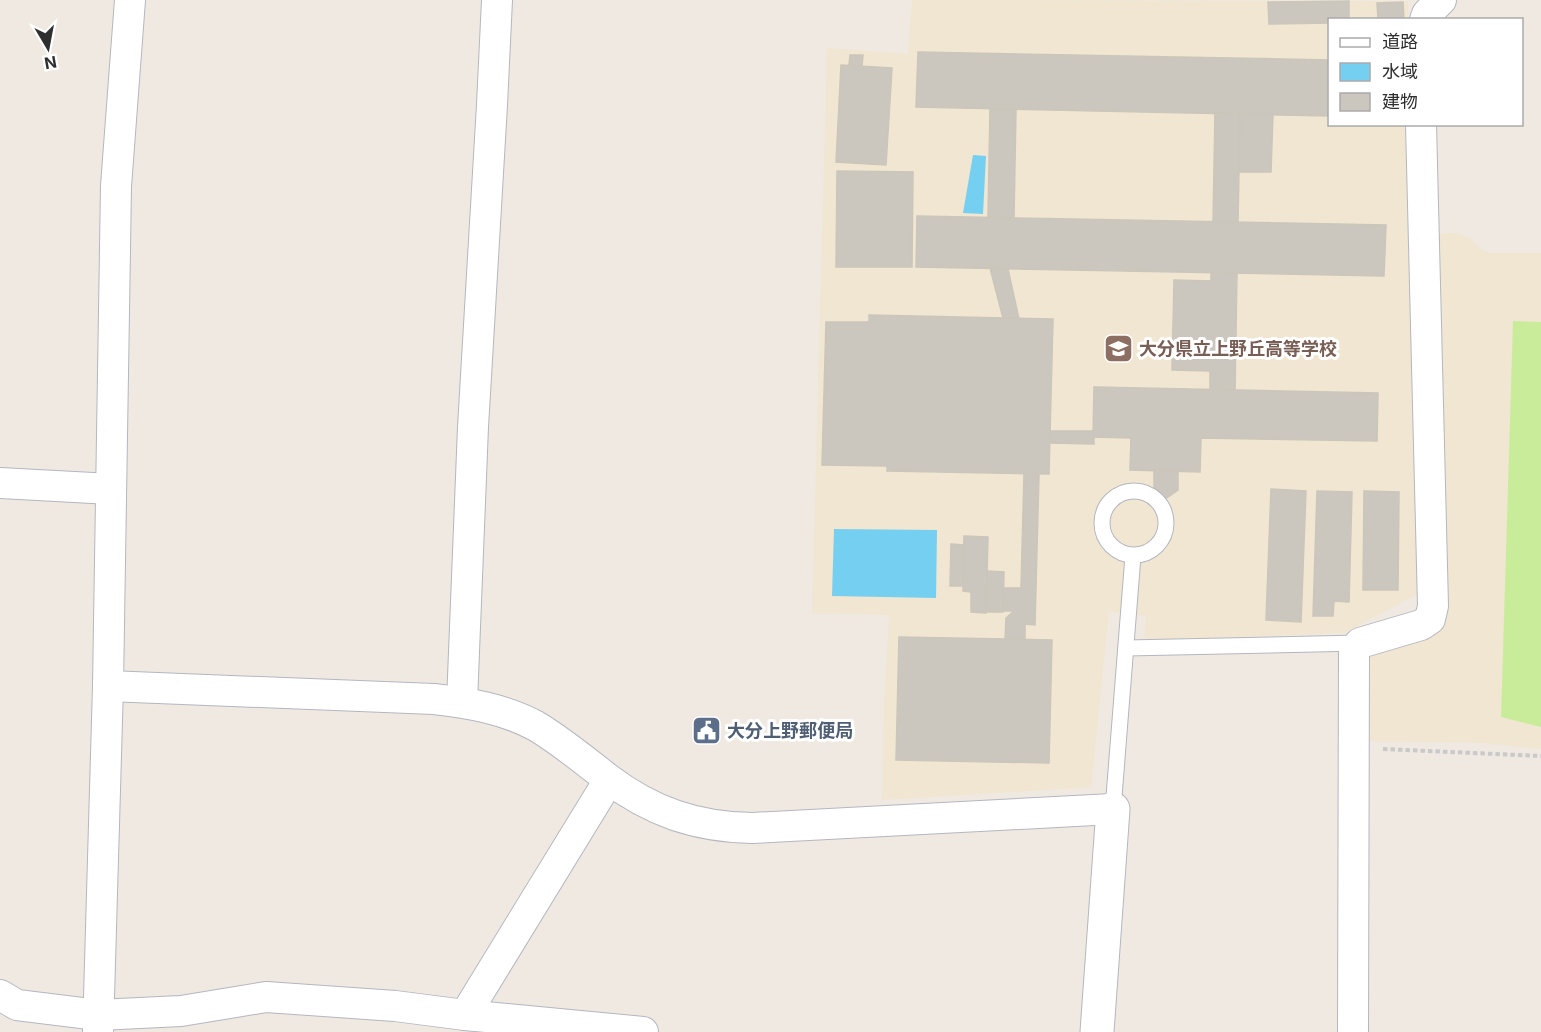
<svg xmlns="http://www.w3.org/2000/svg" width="1541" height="1032" viewBox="0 0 1541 1032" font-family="Inter,'Noto Sans JP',sans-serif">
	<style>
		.education { fill: #f0e6d1 }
		.pitch { fill: #c9ec9a }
		.water { fill: #75cff0 }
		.building { fill: #cbc7bf; stroke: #cbc5ba; stroke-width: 1.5 }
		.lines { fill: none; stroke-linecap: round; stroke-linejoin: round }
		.lane-casing { stroke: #b4b7c1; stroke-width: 17 }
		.street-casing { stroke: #b4b7c1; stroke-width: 32 }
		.secondary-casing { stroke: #b4b7c1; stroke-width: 35 }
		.path { stroke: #c9c9c9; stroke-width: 4; stroke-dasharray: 4.5 3; stroke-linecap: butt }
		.lane { stroke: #fff; stroke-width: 15 }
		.street { stroke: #fff; stroke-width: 30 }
		.secondary { stroke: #fff; stroke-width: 33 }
		.labels { text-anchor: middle; stroke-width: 6; stroke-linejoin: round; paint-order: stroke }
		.education-label { font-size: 18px; font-weight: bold; fill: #785e54; stroke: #fff; text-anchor: start }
		.service-label { font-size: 18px; font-weight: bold; fill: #4e5e75; stroke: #fff; text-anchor: start }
	</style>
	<rect width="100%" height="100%" fill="#efe9e1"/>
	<g class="education">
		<path d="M912,0L1408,1V19L1330,20V124L1411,125L1420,593L1344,633L1144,641L1146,616L1109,612L1091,787L882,800L884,704L889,615L812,613L827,48L908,54Z"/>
		<path d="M1457,233L1469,238L1482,250L1490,253H1541V749L1485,743L1363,741L1368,654L1374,648L1445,625L1437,234Z"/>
	</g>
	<path class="pitch" d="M1513,321L1541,322V727L1501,717Z"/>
	<g class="water">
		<path d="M973,155L986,156L983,214L963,213Z"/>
		<path d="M834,529L937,530L936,598L832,596Z"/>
	</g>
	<g class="building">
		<path d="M1349,1V20H1330V23L1269,24L1268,2Z"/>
		<path d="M1403,2L1404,20H1378L1377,3Z"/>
		<path d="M918,52L1330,60V116L916,107Z"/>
		<path d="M850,55H863L862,66L849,65Z"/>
		<path d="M841,65L892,68L886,165L836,162Z"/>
		<path d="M990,109H1016L1014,218H988Z"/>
		<path d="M1215,113L1240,114L1238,223L1213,222Z"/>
		<path d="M1240,114H1273L1271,172H1239Z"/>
		<path d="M837,171L913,172L912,267H836Z"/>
		<path d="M917,216L1386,225L1384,276L916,267Z"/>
		<path d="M990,268L1008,269L1019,319L1003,318Z"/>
		<path d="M1211,272L1237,273L1235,390H1210V371L1172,370L1174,280L1211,281Z"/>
		<path d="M869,315L1053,319L1049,474L887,471V466L822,465L826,322H869Z"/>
		<path d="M1094,387L1378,393L1377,441L1201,438L1200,472L1130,470L1131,438L1093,437Z"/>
		<path d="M1051,431H1094V444L1050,443Z"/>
		<path d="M1154,471H1178V490L1165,499L1154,488Z"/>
		<path d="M1024,474H1039L1035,625L1025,624V640H1005L1006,618L1014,611H1003V588H1021Z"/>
		<path d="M1271,489L1306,491L1301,622L1266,620Z"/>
		<path d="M1317,491L1352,492L1349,602L1334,601L1333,616H1313Z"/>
		<path d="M1364,491L1399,492L1398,590H1363Z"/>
		<path d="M964,536L988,537L986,613L971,612V592L963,591Z"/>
		<path d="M951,544L964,545L963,586H950Z"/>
		<path d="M987,571L1004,572L1003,612H986Z"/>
		<path d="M899,637L1052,640L1049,763L896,760Z"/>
	</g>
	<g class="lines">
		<defs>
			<g id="lane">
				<circle cx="1134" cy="523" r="32"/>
				<path d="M1126,648L1360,643"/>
				<path d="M1113,809L1133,556"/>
			</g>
			<g id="street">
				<path d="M1425,20L1427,14L1441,0"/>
				<path d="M0,483L111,489"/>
				<path d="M108,686L434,699C470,703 504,709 536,726C561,741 584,760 607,778C652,812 696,827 752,828L1113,809"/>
				<path d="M462,702L473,427L492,105L497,0"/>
				<path d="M0,995L17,1005L98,1015L181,1011L266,997L395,1006L465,1015L643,1032"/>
				<path d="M465,1015L609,780"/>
				<path d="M98,1032L108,686L116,186L130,0"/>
				<path d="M1353,1032L1354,650L1360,643L1421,625L1430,619L1433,606L1421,124"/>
			</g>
			<path id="secondary" d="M1097,1032L1113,809"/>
		</defs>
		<use href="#lane" class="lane-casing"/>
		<use href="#street" class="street-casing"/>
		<use href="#secondary" class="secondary-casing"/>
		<path class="path" d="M1383,749L1541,756"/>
		<use href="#lane" class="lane"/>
		<use href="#street" class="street"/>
		<use href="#secondary" class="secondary"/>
	</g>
	<defs>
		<symbol id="school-square" viewBox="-11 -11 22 22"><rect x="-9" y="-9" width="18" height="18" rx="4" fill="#8d6e63" stroke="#fff"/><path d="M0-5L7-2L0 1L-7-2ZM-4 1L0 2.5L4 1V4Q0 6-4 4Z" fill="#fff"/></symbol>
		<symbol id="civic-square" viewBox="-11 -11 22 22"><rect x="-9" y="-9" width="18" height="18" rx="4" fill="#5c6f8a" stroke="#fff"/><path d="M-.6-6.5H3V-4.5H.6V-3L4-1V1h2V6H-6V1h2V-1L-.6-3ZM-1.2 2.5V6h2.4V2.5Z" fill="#fff"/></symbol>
	</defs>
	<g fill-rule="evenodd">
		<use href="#school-square" x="1102" y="332" width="33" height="33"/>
		<use href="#civic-square" x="690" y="714" width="33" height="33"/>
	</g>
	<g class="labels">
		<g class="education-label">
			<text x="1139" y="355">大分県立上野丘高等学校</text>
		</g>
		<g class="service-label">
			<text x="727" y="737">大分上野郵便局</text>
		</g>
	</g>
	<rect x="1328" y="18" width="195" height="108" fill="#ffffff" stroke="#ababab" stroke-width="1.5"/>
	<rect x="1340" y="38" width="30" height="9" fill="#ffffff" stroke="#ababab" stroke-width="1.5"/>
	<text x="1382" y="48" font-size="18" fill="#2e2e2e">道路</text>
	<rect x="1340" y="63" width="30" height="18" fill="#75cff0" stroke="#ababab" stroke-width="1.5"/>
	<text x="1382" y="78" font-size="18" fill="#2e2e2e">水域</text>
	<rect x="1340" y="93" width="30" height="18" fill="#cbc7bf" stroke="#ababab" stroke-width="1.5"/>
	<text x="1382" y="108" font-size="18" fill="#2e2e2e">建物</text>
	<g transform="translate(48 48) rotate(170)" stroke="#ffffff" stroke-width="4.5" paint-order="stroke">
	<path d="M0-4.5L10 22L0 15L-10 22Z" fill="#2e2e2e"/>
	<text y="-9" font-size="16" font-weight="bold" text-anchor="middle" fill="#2e2e2e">N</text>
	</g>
</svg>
